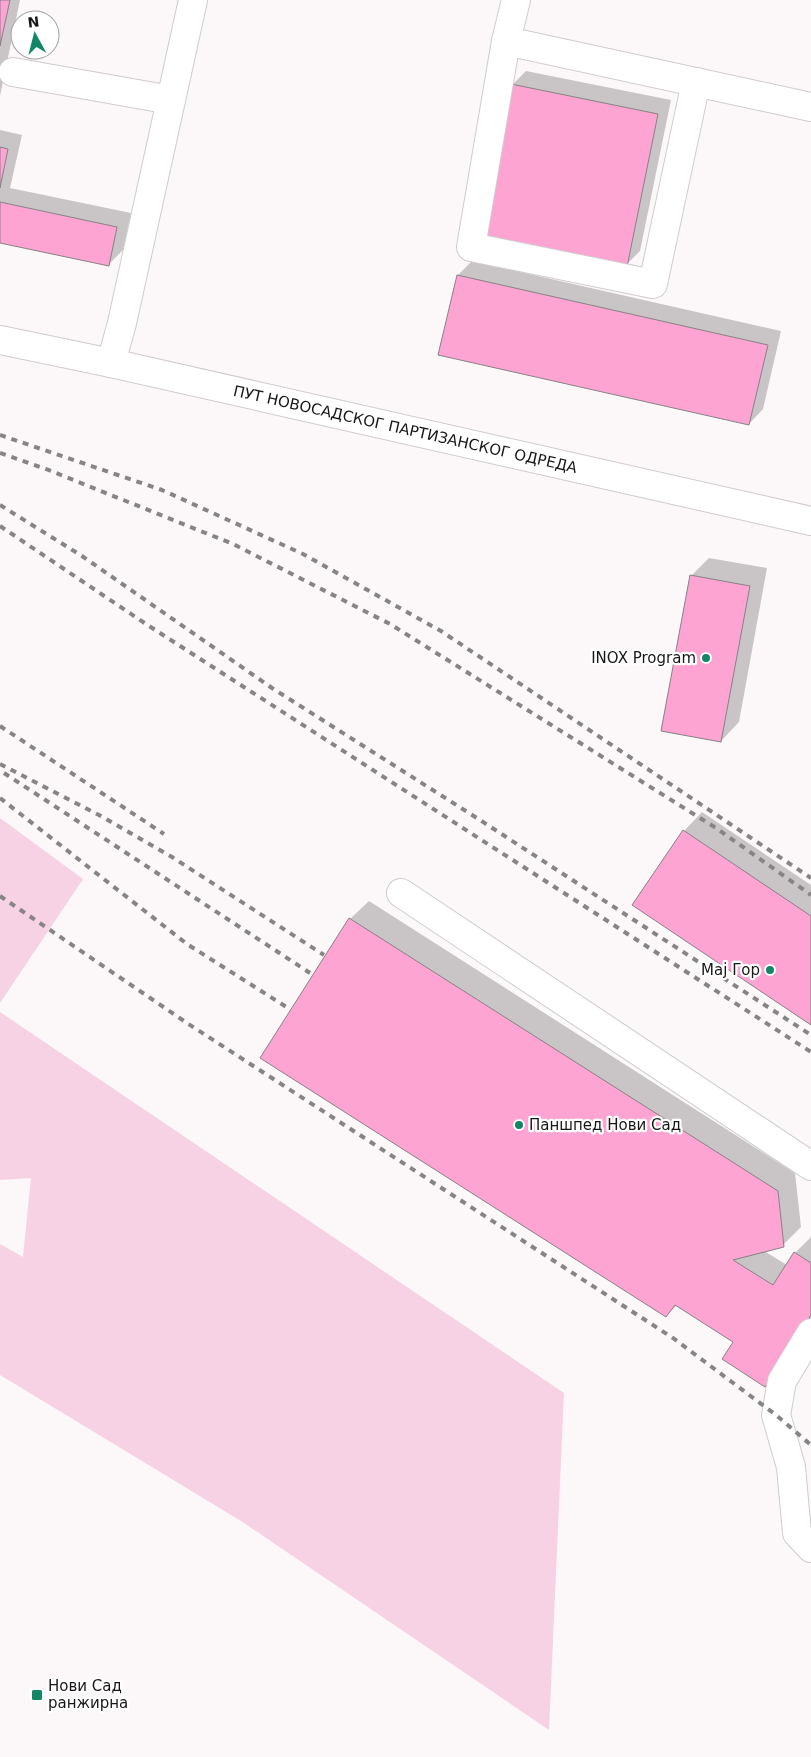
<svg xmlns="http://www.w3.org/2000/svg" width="811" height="1757" viewBox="0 0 811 1757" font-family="'DejaVu Sans',sans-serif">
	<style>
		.green { fill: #f7d2e4 }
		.shadow { fill: #0003 }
		.building { fill: #fea4d2; stroke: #868284 }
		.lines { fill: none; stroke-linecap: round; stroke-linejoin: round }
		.minor-casing { stroke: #d0cbcd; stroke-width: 30 }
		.minor { stroke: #fff; stroke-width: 28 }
		.rail { stroke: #878486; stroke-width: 4; stroke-dasharray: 6 6; stroke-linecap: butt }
		.poi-dot { fill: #118767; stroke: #fff; stroke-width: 2 }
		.labels { text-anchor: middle; stroke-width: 4.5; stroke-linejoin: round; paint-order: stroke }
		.street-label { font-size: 15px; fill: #181718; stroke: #fff }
		.poi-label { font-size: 15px; fill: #181718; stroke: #fff; text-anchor: end }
	</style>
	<rect width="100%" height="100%" fill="#fcf7f9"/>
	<g class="green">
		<path d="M0,818L83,879L0,1003Z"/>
		<path d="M0,1012L564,1393L549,1730L241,1521L0,1375V1244L23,1257L31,1178L0,1180Z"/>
	</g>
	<g class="shadow">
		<path d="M0,0H20L0,96Z"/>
		<path d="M526,71L671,100L640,251L626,265L512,85Z"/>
		<path d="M0,130L22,135L10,188L131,213L123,250L108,265L0,242Z"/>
		<path d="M472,261L781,331L763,409L749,424L440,354L458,275Z"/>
		<path d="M709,558L767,568L739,722L721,741L691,576Z"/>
		<path d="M702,812L811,885V1024L684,831Z"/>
		<path d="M369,901L795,1173L801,1227L783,1245L764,1251L787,1265L795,1253L811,1237V1323L735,1341L677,1305L666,1316L261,1058L350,919Z"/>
	</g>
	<g class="building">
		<path d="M0,0H10L0,46Z"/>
		<path d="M511,84L658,114L627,267L480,238Z"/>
		<path d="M0,147L8,149L0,188Z"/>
		<path d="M0,202L117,227L109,266L0,243Z"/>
		<path d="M457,275L768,345L749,425L438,355Z"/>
		<path d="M690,575L750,586L721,742L661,731Z"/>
		<path d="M683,830L811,916V1025L632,905Z"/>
		<path d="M349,918L778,1191L784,1247L733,1260L773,1285L794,1252L811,1263V1315L765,1387L722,1359L733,1342L675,1305L666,1317L260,1058Z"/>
	</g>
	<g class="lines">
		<defs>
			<g id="minor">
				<path d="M516,0L506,41L811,107"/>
				<path d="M506,41L471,247L653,284L696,82"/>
				<path d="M13,72L171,100"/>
				<path id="s1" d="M0,340L111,363L811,521"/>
				<path d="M111,363L122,323L193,0"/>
				<path d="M401,893L811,1166"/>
				<path d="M811,1333L782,1381L776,1415L791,1467L797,1533L811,1548"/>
			</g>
		</defs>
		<use href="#minor" class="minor-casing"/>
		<use href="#minor" class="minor"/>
		<g class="rail">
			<path d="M0,435L162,490L303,554L441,631L811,878"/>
			<path d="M0,453L46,469L233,544L390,624L716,828L811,895"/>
			<path d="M0,505L82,556L272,688L480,820L811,1035"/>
			<path d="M0,526L146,624L811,1052"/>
			<path d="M0,726L164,834"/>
			<path d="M0,764L99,815L172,857L324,955"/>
			<path d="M4,773L310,973"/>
			<path d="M0,798L187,944L288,1008"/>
			<path d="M0,896L187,1023L673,1338L776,1415L811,1445"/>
		</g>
	</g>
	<g class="poi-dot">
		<circle cx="706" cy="658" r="5"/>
		<circle cx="770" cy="970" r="5"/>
		<circle cx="519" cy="1125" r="5"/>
		<rect x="31" y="1689" width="12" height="12" rx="2.5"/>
	</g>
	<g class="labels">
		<g class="street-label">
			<text dy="5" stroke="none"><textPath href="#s1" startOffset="415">ПУТ НОВОСАДСКОГ ПАРТИЗАНСКОГ ОДРЕДА</textPath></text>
		</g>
		<g class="poi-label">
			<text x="696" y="663">INOX Program</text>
			<text x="760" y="975">Мај Гор</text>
			<text x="529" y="1130" text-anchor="start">Паншпед Нови Сад</text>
			<text x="48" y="1691" text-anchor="start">Нови Сад<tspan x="48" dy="17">ранжирна</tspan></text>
		</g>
	</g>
	<g transform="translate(35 35) rotate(353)"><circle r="24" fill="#ffffff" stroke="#a3a2a3"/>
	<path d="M0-4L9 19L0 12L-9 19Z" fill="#118767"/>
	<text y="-8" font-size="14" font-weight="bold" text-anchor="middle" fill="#181718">N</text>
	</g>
</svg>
